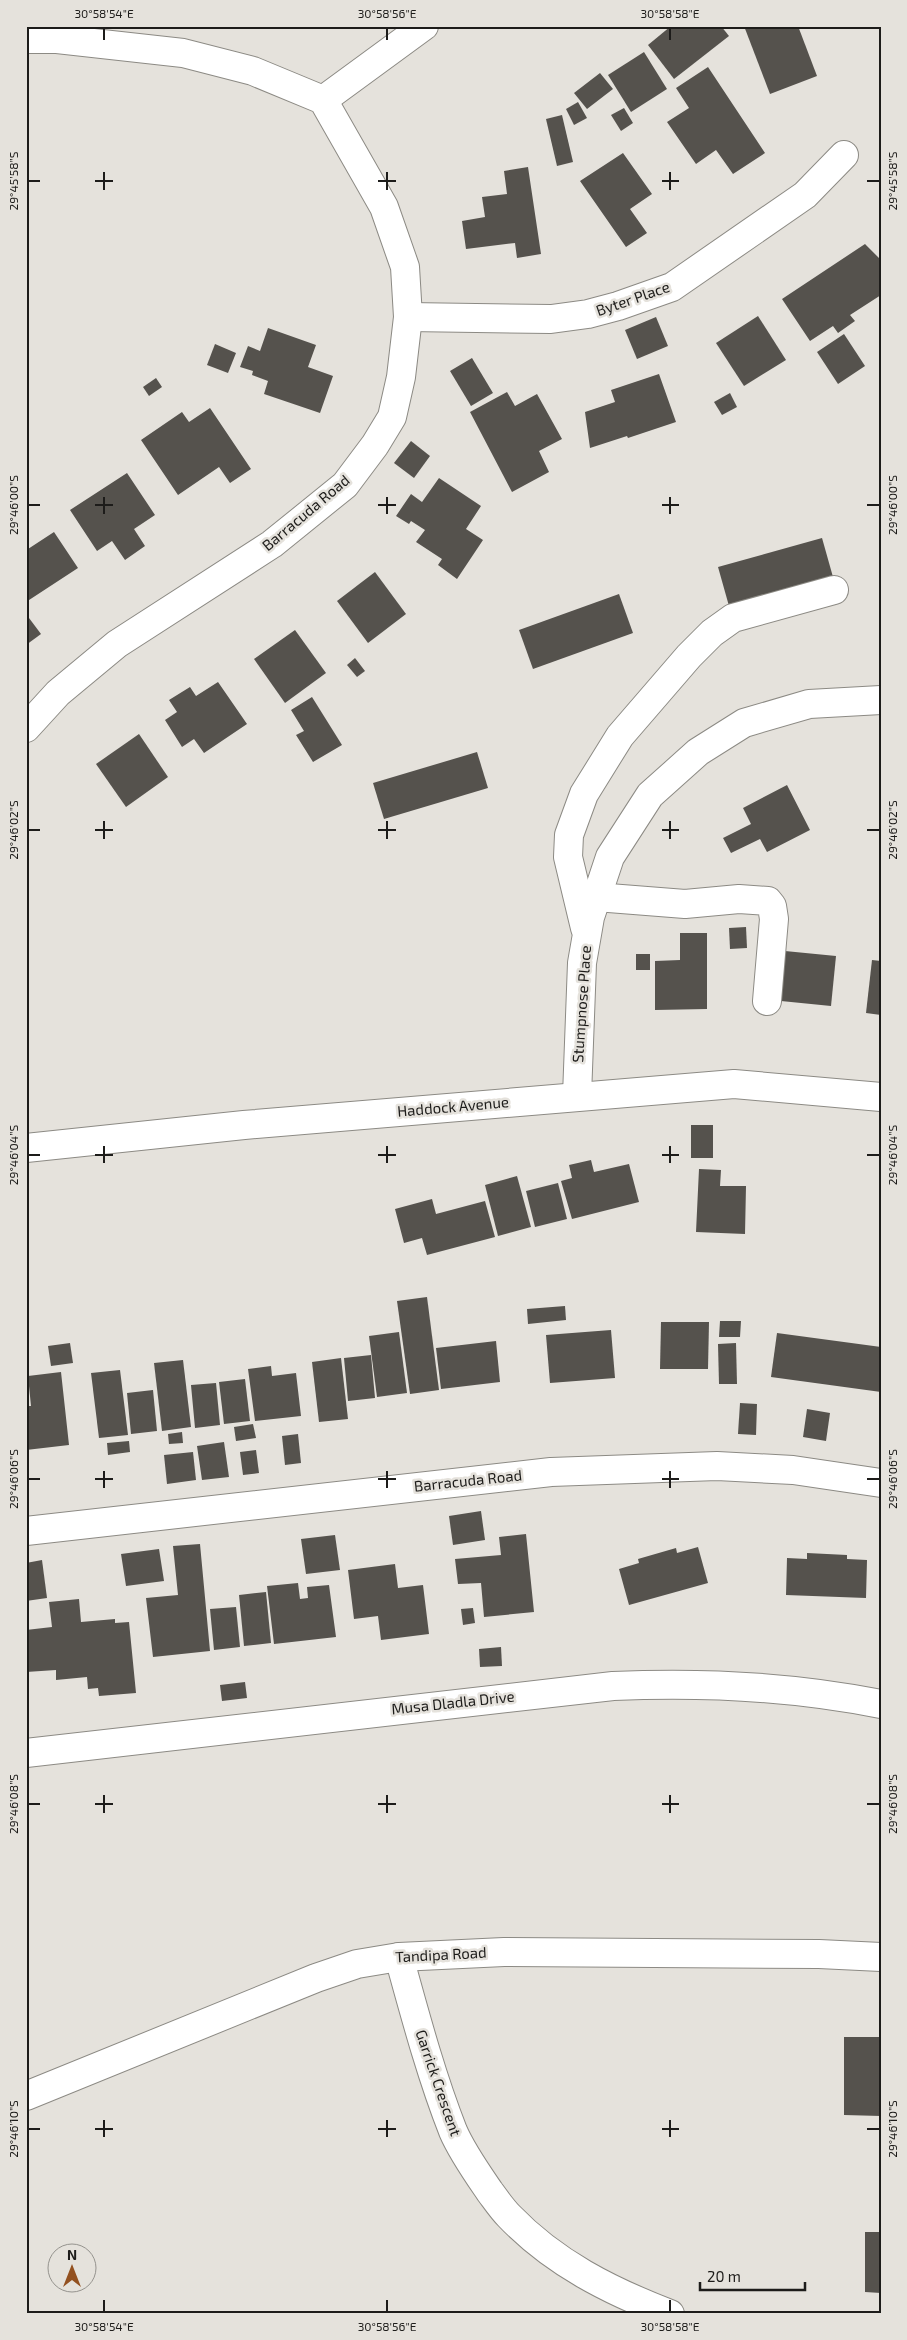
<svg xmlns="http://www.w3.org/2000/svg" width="907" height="2340" viewBox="0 0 907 2340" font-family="'Exo 2',sans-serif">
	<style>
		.building { fill: #55524d }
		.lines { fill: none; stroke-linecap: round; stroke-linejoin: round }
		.minor-casing { stroke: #8c8a84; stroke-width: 30 }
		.minor { stroke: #fff; stroke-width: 28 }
		.ticks { fill: none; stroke: #1d1c1a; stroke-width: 2 }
		.labels { text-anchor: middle; stroke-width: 5; stroke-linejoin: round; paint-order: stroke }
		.street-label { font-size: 15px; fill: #1d1c1a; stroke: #e5e2dc }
		.neatline { fill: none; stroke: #1d1c1a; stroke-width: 2 }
		.ticks-label { font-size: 12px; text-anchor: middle; fill: #1d1c1a }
	</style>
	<rect width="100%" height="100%" fill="#e5e2dc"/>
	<g class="building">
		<path d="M671,26H721L729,36L674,79L648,45Z"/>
		<path d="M744,26H798L817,76L770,94Z"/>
		<path d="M644,52L667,89L631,112L608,75Z"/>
		<path d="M708,67L765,153L733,174L716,150L696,164L667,122L689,108L676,88Z"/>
		<path d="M600,73L613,89L587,109L574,93Z"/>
		<path d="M578,102L587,118L574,125L566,109Z"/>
		<path d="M624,108L633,123L621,131L611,115Z"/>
		<path d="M562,115L573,162L557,166L546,119Z"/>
		<path d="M623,153L652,194L630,209L647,233L626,247L580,181Z"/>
		<path d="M528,167L541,254L517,258L515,243L466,249L462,221L485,217L482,197L507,194L504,171Z"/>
		<path d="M865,244L881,260V295L850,315L855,321L838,333L833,326L810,341L782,299Z"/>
		<path d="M758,316L786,360L744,386L716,343Z"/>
		<path d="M656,317L668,346L637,359L625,330Z"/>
		<path d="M268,328L316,345L308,367L333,376L320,413L264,394L268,381L252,375L253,371L240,367L248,346L260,351Z"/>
		<path d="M844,334L865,366L838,384L817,352Z"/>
		<path d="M215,344L236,353L228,373L207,365Z"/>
		<path d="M472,358L493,393L471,406L450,371Z"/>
		<path d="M659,374L676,422L628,438L627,436L590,448L585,412L615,402L611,390Z"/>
		<path d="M156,378L162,387L149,396L143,387Z"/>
		<path d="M507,392L515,406L537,394L562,439L539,451L549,472L512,492L470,412Z"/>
		<path d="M730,393L737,407L722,415L714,402Z"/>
		<path d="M210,408L251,469L230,483L219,467L178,495L141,440L182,412L189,422Z"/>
		<path d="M411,441L430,456L414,478L394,463Z"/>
		<path d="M127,473L155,515L134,529L145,546L125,560L112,541L97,551L70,510Z"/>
		<path d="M439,478L481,506L466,529L483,540L457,579L438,565L442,559L416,542L425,530L411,521L409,524L396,516L411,494L422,502Z"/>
		<path d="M54,532L78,568L26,602V547L28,549Z"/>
		<path d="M822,538L833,577L729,606L718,567Z"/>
		<path d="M375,572L406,614L368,643L337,601Z"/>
		<path d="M619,594L633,633L533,669L519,630Z"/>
		<path d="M26,614L41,634L26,645Z"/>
		<path d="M295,630L326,673L285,703L254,659Z"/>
		<path d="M355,658L365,671L357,677L347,665Z"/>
		<path d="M218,682L247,724L204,753L194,739L182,747L165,720L177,712L169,700L190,687L196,696Z"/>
		<path d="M312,697L342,745L313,762L296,735L304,731L291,710Z"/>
		<path d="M139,734L168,777L126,807L96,764Z"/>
		<path d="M477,752L488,788L384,819L373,783Z"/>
		<path d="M787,785L810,830L767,852L760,839L731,853L723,838L751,824L743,808Z"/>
		<path d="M746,927L747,948L730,949L729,928Z"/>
		<path d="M680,933H707V1009L655,1010V961L680,960Z"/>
		<path d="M785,951L836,956L831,1006L781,1001Z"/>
		<rect x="636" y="954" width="14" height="16"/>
		<path d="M872,960L881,961V1015L866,1013Z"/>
		<rect x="691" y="1125" width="22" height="33"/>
		<path d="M591,1160L594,1172L629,1164L639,1202L572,1219L561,1181L572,1178L569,1165Z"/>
		<path d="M699,1169L721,1170L720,1186H746L745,1234L696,1232Z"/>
		<path d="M517,1176L531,1227L498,1236L485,1185Z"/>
		<path d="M558,1183L567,1219L535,1227L526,1191Z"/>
		<path d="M432,1199L436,1214L485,1201L495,1237L427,1255L422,1238L404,1243L395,1209Z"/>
		<path d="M427,1297L439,1390L410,1394L397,1301Z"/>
		<path d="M565,1306L566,1320L528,1324L527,1309Z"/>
		<path d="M720,1321H741L740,1337H719Z"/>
		<path d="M661,1322H709L708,1369H660Z"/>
		<path d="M611,1330L615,1378L550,1383L546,1335Z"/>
		<path d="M399,1332L407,1393L377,1397L369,1336Z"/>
		<path d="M777,1333L881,1347V1392L771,1377Z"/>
		<path d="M496,1341L500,1382L441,1389L436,1348Z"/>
		<path d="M70,1343L73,1363L51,1366L48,1346Z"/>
		<path d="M736,1343L737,1384H719L718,1344Z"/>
		<path d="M371,1355L375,1398L348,1401L344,1358Z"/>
		<path d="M341,1358L348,1419L319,1422L312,1362Z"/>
		<path d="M183,1360L191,1427L162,1431L154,1363Z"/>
		<path d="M271,1366L272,1376L296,1373L301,1416L255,1421L248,1369Z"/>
		<path d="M120,1370L128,1435L99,1438L91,1373Z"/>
		<path d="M61,1372L69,1445L26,1450V1406H31L28,1376Z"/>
		<path d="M245,1379L250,1421L224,1424L219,1382Z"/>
		<path d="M216,1383L220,1425L195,1428L191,1385Z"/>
		<path d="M153,1390L157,1431L131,1434L127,1393Z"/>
		<path d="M740,1403L757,1404L756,1435L738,1434Z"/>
		<path d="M807,1409L830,1413L826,1441L803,1437Z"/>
		<path d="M253,1424L256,1438L236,1441L234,1427Z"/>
		<path d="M182,1432L183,1443L169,1444L168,1434Z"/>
		<path d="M298,1434L301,1463L285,1465L282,1436Z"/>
		<path d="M129,1441L130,1452L108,1455L107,1443Z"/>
		<path d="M224,1442L229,1477L202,1480L197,1446Z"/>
		<path d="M256,1450L259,1473L243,1475L240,1452Z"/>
		<path d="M193,1452L196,1480L167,1484L164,1455Z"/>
		<path d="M481,1511L485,1540L453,1545L449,1516Z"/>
		<path d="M526,1534L534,1612L484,1617L481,1583L458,1584L455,1559L501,1555L499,1537Z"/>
		<path d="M335,1535L340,1570L306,1574L301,1539Z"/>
		<path d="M200,1544L210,1651L153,1657L146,1598L178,1595L173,1546Z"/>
		<path d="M698,1547L708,1583L629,1605L619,1569L639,1563L638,1559L676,1548L677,1553Z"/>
		<path d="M159,1549L164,1581L126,1586L121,1554Z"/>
		<path d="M807,1553L847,1555V1559L867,1560L866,1598L786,1595L787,1558L807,1559Z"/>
		<path d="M42,1560L47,1598L26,1601V1563Z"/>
		<path d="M395,1564L398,1588L423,1585L429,1634L381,1640L378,1616L354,1619L348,1570Z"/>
		<path d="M298,1583L300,1599L308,1598L307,1587L329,1585L336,1637L274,1644L267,1586Z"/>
		<path d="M266,1592L271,1643L244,1646L239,1595Z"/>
		<path d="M79,1599L81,1622L115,1619V1623L129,1622L136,1693L99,1696L98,1688L88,1689L87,1677L56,1680V1670L26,1672V1630L52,1627L49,1602Z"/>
		<path d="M236,1607L240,1647L214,1650L210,1609Z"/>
		<path d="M473,1608L475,1623L463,1625L461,1609Z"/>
		<path d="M501,1647L502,1666L480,1667L479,1649Z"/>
		<path d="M245,1682L247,1698L222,1701L220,1685Z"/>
		<path d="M844,2037H881V2116L844,2115Z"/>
		<path d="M865,2232H881V2293L865,2292Z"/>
	</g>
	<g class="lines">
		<defs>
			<g id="minor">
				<path d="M26,39H57L183,53L253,71L323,100L384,207L405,267L408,317L401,377L392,417L375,445L345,485L272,544L117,644L58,693L26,728"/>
				<path d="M323,100L424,26"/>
				<path d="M408,317L551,319L588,314L618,306L672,287L805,195L844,155"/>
				<path d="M596,897L685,904L739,899L768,901L772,906L774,919L767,1001"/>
				<path d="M585,928L568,857L569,835L584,794L620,736L689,656L712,633L733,618L834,590"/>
				<path d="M577,1096L582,963L590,917L610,857L650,795L698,752L744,723L809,704L881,700"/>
				<path d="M26,1148L244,1125L734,1084L881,1097"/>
				<path d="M26,1531L551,1472L717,1466L793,1470L881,1483"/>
				<path d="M26,1753L613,1686C704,1682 791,1686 881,1704"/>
				<path d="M399,1957C415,2015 431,2075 453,2131C462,2152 477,2173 490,2192C496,2200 502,2209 509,2216C554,2263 610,2291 670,2314"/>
				<path d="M26,2096L316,1978L357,1964L399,1957L504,1952L819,1954L881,1957"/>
			</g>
		</defs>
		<use href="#minor" class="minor-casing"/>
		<use href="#minor" class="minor"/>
	</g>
	<path class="ticks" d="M104,28V40M387,28V40M670,28V40M104,172V190M387,172V190M670,172V190M28,181H40M95,181H113M378,181H396M662,181H679M867,181H880M104,497V514M387,497V514M670,497V514M28,505H40M95,505H113M378,505H396M662,505H679M867,505H880M104,821V839M387,821V839M670,821V839M28,830H40M95,830H113M378,830H396M662,830H679M867,830H880M104,1146V1163M387,1146V1163M670,1146V1163M28,1155H40M95,1155H113M378,1155H396M662,1155H679M867,1155H880M104,1471V1488M387,1471V1488M670,1471V1488M28,1479H40M95,1479H113M378,1479H396M662,1479H679M867,1479H880M104,1795V1813M387,1795V1813M670,1795V1813M28,1804H40M95,1804H113M378,1804H396M662,1804H679M867,1804H880M104,2120V2137M387,2120V2137M670,2120V2137M28,2129H40M95,2129H113M378,2129H396M662,2129H679M867,2129H880M104,2300V2312M387,2300V2312M670,2300V2312"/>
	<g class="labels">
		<g class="street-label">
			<text transform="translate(633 299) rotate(-19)" y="5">Byter Place</text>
			<text transform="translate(306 513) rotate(-40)" y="5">Barracuda Road</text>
			<text transform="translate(582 1004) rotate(-86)" y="5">Stumpnose Place</text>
			<text transform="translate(453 1107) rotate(-5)" y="5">Haddock Avenue</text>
			<text transform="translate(468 1481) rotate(-6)" y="5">Barracuda Road</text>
			<text transform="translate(453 1703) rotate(-6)" y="5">Musa Dladla Drive</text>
			<text transform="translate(441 1955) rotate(-3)" y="5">Tandipa Road</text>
			<text transform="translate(438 2083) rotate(71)" y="5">Garrick Crescent</text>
		</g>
	</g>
	<rect width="907" height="2340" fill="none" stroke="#e5e2dc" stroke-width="55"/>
	<g transform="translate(72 2268)"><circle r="24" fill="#e5e2dc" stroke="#95938e"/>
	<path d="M0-4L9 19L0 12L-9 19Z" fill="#935120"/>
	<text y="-8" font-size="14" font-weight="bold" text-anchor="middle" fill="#1d1c1a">N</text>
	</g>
	<path d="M700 2282v8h105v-8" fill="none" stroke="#1d1c1a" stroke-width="2.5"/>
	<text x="707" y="2282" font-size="15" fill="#1d1c1a" stroke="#e5e2dc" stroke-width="4" paint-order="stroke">20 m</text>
	<rect x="28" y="28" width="852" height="2284" class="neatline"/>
	<g class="ticks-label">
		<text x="104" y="18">30°58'54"E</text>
		<text x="387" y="18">30°58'56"E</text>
		<text x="670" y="18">30°58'58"E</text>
		<text transform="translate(14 181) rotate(-90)" y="4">29°45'58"S</text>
		<text transform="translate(893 181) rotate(-90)" y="4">29°45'58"S</text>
		<text transform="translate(14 505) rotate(-90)" y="4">29°46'00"S</text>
		<text transform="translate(893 505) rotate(-90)" y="4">29°46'00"S</text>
		<text transform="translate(14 830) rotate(-90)" y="4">29°46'02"S</text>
		<text transform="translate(893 830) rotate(-90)" y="4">29°46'02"S</text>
		<text transform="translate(14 1155) rotate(-90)" y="4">29°46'04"S</text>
		<text transform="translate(893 1155) rotate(-90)" y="4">29°46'04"S</text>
		<text transform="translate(14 1479) rotate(-90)" y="4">29°46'06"S</text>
		<text transform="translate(893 1479) rotate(-90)" y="4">29°46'06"S</text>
		<text transform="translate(14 1804) rotate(-90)" y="4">29°46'08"S</text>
		<text transform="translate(893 1804) rotate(-90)" y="4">29°46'08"S</text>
		<text transform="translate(14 2129) rotate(-90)" y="4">29°46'10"S</text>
		<text transform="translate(893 2129) rotate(-90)" y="4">29°46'10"S</text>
		<text x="104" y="2331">30°58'54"E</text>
		<text x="387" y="2331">30°58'56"E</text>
		<text x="670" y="2331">30°58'58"E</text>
	</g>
</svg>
